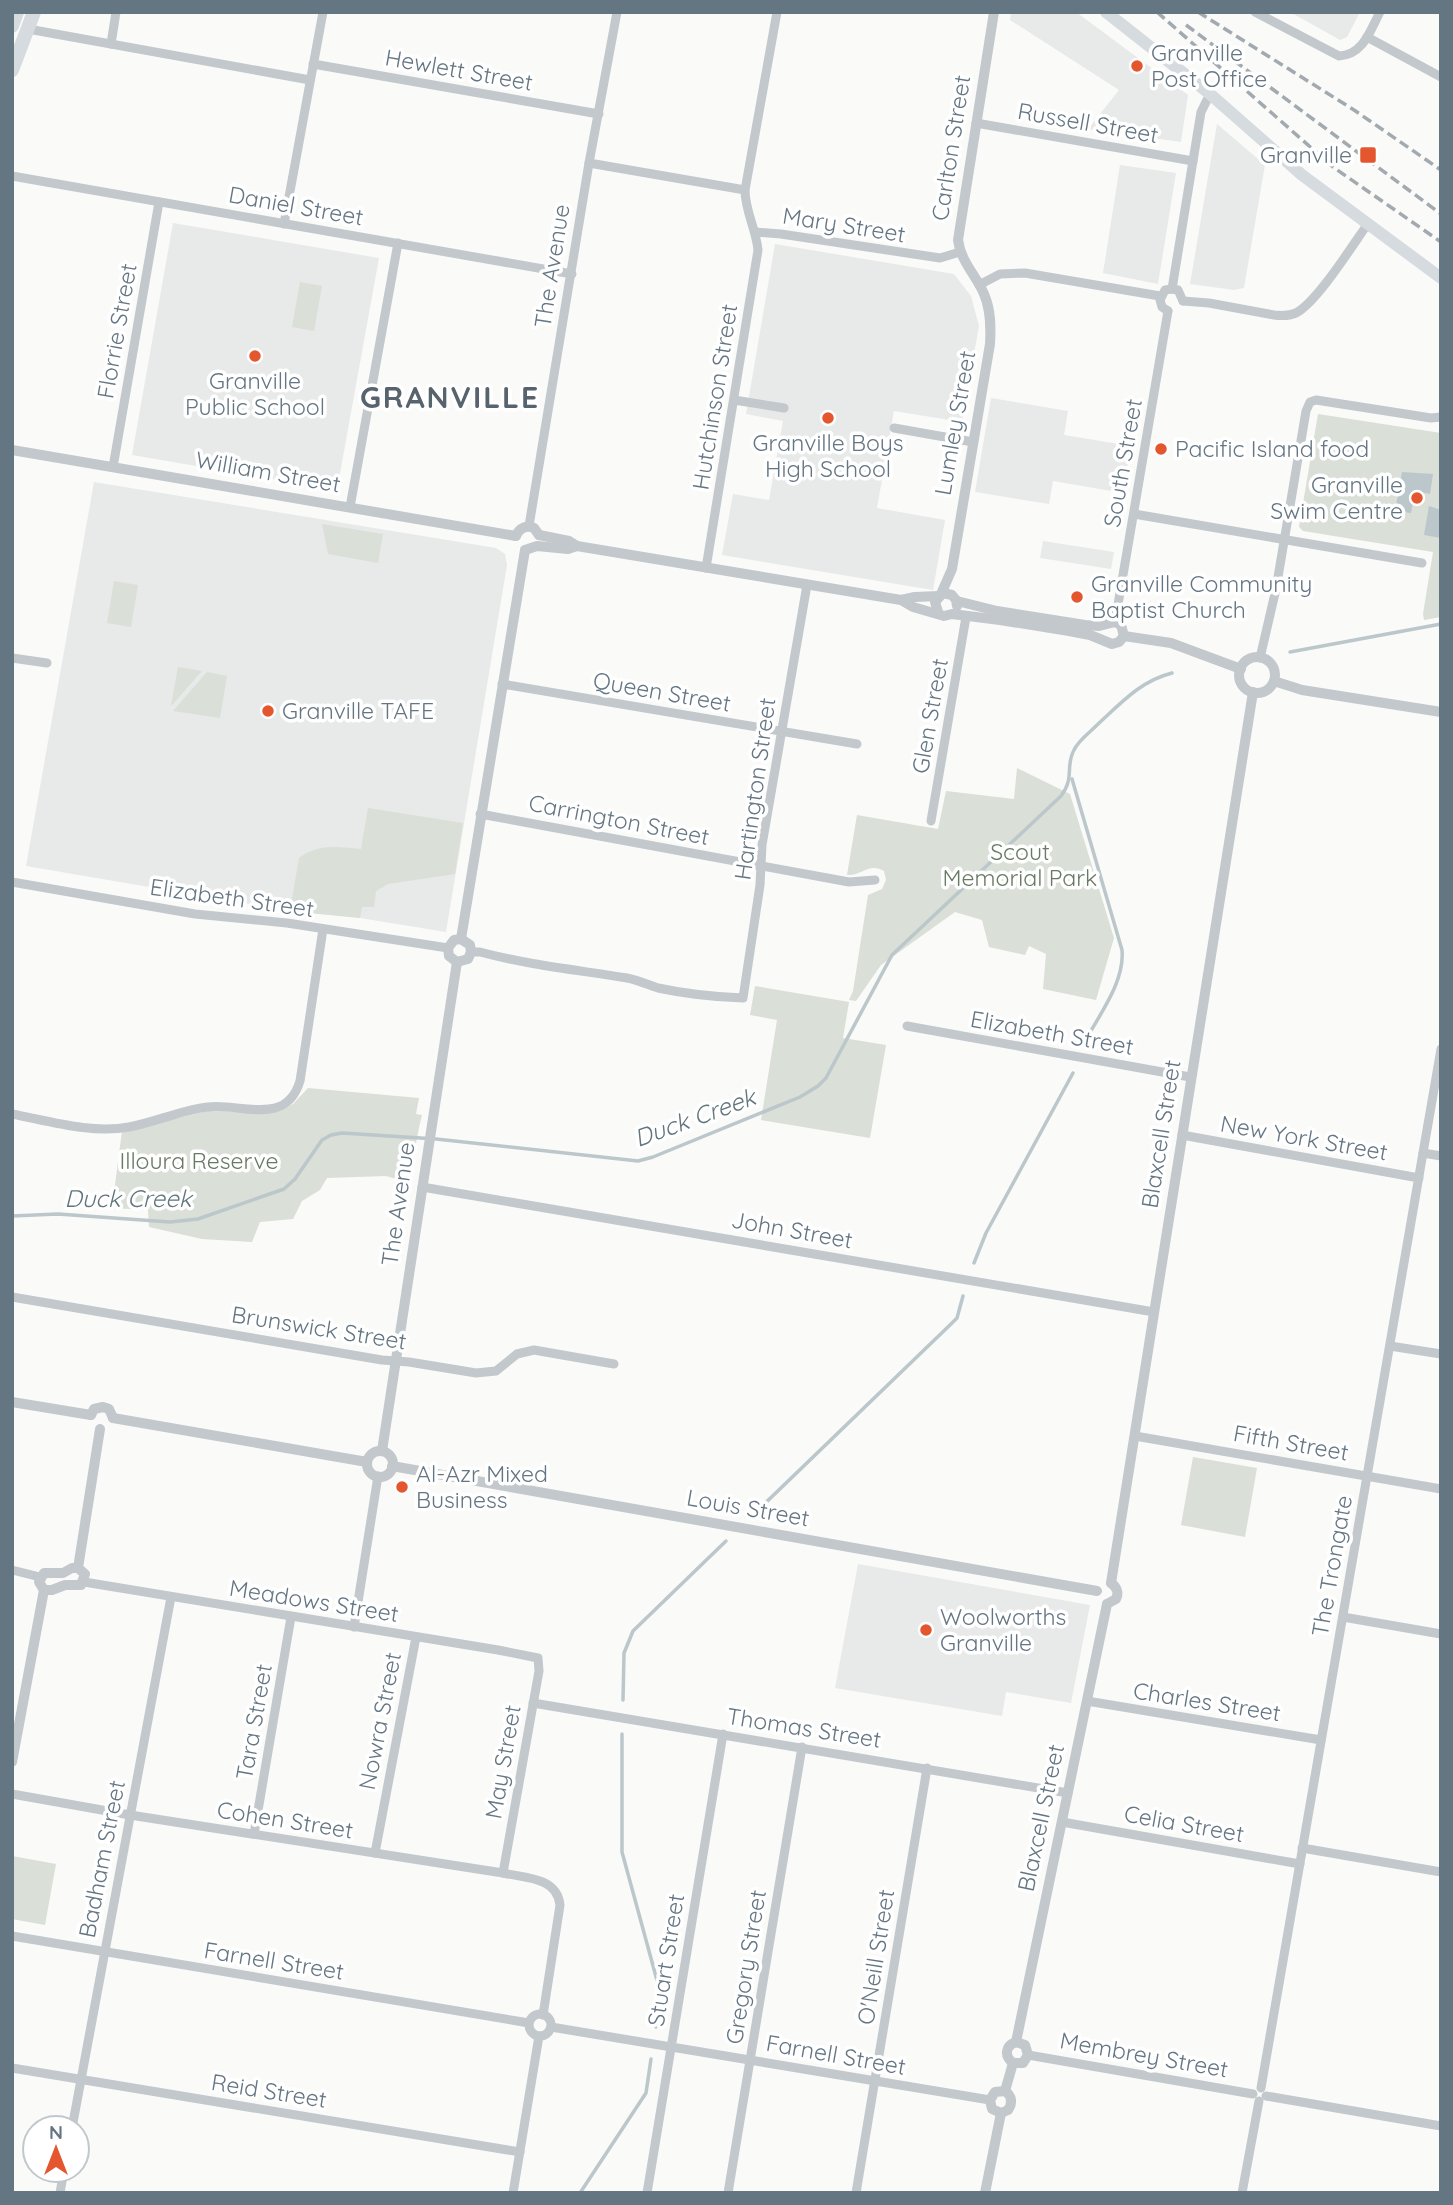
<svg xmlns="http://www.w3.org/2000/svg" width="1453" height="2205" viewBox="0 0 1453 2205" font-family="Quicksand,sans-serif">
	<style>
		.built { fill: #e8e9e9 }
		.green { fill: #dadfd7 }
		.water { fill: #bbc7cb }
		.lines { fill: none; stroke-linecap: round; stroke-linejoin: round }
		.stream { stroke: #bbc7cb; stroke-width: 3.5 }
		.minor { stroke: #c3c8cc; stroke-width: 9 }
		.tertiary { stroke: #c3c8cc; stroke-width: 10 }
		.secondary { stroke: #d6dbdf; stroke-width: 12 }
		.primary { stroke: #d6dbdf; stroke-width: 14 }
		.rail { stroke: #a2aab0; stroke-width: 3.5; stroke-dasharray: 10 5; stroke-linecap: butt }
		.poi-dot { fill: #e4572e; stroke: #fff; stroke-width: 2.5 }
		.labels { text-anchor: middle; stroke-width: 7; stroke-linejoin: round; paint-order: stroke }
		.poi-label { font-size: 23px; fill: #657683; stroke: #fff; text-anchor: start }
		.street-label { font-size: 23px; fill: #657683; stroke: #fff }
		.park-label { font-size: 23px; fill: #687a64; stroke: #fff }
		.water-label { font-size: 24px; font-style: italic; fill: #60757c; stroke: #fff }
		.district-label { font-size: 30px; font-weight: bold; letter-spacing: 2px; fill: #57646e; stroke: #fff }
	</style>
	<rect width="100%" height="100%" fill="#fafaf8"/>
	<g class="built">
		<path d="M1011,12H1076L1188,95L1181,142L1088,129L1119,90L1010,20Z"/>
		<path d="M1290,12H1360L1347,37L1340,40Z"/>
		<path d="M1217,124L1265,165L1244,288L1234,290L1190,284Z"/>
		<path d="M1120,165L1176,173L1158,284L1103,273Z"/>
		<path d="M173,223L379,258L337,490L132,455Z"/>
		<path d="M775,244L954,274L971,296L979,326L962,422L894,411L877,508L945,520L933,590L722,555L733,494L769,500L783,421L746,414Z"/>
		<path d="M991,398L1068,411L1064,435L1131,446L1123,493L1053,481L1049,504L975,492Z"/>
		<path d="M94,482L496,548L505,554L507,565L446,932L360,918L290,911L26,866Z"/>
		<path d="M1043,541L1114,552L1111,569L1040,558Z"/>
		<path d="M858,1564L1090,1605L1071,1703L1006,1692L1002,1716L835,1688Z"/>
	</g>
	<g class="green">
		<path d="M300,282L322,286L314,331L292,327Z"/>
		<path d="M1318,414L1441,433V617L1424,620L1423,614L1433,552L1303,531L1299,527Z"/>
		<path d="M322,524L383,534L378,563L328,554Z"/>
		<path d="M114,581L138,585L131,627L107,623Z"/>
		<path d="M178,667L202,671L171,706Z"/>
		<path d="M207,672L227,676L220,718L173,711Z"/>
		<path d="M1017,768L1070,794L1114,938L1096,1000L1043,989L1046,954L1029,946L1025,955L989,947L982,920L955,912L881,965L856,1001L849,1000L853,991L868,895L882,889L886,880L884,871C869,862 862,876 847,875L857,815L938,829L946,791L1014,799Z"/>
		<path d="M368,808L463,823L455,874L388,884L376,891L374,907H362L360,918L290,911L299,858C320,843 337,847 361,849Z"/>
		<path d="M755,986L849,1002L843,1038L886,1045L870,1138L761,1120L777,1020L750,1015Z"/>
		<path d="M308,1088L419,1098L416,1114L422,1115C416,1138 414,1161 407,1182L386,1176L327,1178L320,1190L302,1201L293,1219L260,1222L252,1242L202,1239L149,1227L148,1210L112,1208L122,1131L208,1111L277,1112L293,1104Z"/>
		<path d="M1193,1457L1257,1468L1245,1537L1181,1525Z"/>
		<path d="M12,1856L56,1864L45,1925L12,1919Z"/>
	</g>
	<g class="water">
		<path d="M1402,472L1433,474L1430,494L1415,491L1411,513L1395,511Z"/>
		<path d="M1429,506L1441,510V538L1424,535Z"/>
	</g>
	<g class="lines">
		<g class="stream">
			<path d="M1290,652L1441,624"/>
			<path d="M1072,779L1122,950C1125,982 1099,1015 1084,1043"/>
			<path d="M12,1216L58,1214L170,1222L198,1219L284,1189L295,1179L322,1140L331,1135L342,1133L436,1139L638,1161L653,1157L800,1097L818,1086L826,1078L892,955L1061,796C1075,778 1065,766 1074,750C1078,741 1089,733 1096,726C1120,704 1140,681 1172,673"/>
			<path d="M974,1263L986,1233L1073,1073"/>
			<path d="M755,1513L951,1324L957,1318L963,1296"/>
			<path d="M623,1700L624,1653L633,1631L726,1541"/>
			<path d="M622,1734V1852L661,1995L656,2027"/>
			<path d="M580,2193L646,2093L651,2059"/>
		</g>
		<g class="minor">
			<path d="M1255,12L1339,56C1363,55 1370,31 1380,12"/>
			<path d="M28,29L310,80"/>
			<path d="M1367,37L1441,77"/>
			<path d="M111,44L116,12"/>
			<path d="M313,64L599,114"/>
			<path d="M976,123L1193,161"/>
			<path d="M589,163L745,190"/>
			<path d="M12,176L572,274"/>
			<path d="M284,224L323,12"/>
			<path d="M755,232L781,234L940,258L960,252"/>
			<path d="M979,285L1000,274L1025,273L1160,296"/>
			<path d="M1172,289L1201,112L1210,94"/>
			<path d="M1183,301L1209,303L1274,315C1282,316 1289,316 1296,313C1317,302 1352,246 1367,225"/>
			<path d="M1168,311L1162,307L1160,300L1165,290L1172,289L1178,290L1183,301"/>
			<path d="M734,400L784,408"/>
			<path d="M894,428L973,442"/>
			<path d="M113,467L159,202"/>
			<path d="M350,507L398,243"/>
			<path d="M1134,514L1422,563"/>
			<path d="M529,526L589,163L617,12"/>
			<path d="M706,568L758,250C756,229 745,211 745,190L777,12"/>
			<path d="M1115,622L1168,311"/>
			<path d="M12,658L47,663"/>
			<path d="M1260,658L1276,589L1306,411L1310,402L1316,400L1431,418L1441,417"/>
			<path d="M502,684L857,744"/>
			<path d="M480,814L849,882L875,880"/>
			<path d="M931,821L966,617"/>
			<path d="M12,882L195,914L287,923L448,948"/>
			<path d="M471,952H480C528,965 578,970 627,978C638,980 648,985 658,988C686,994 715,997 743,998L760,885L762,845L807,585"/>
			<path d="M907,1026L1190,1077"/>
			<path d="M12,1114C49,1121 92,1134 129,1127C156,1122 181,1110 208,1107C242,1103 286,1127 300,1081L323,929"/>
			<path d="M1182,1135L1419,1178"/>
			<path d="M1423,1153L1441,1156"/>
			<path d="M422,1187L1154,1312"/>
			<path d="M12,1297L382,1360L409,1362L476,1373L496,1371L517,1354L534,1350L614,1364"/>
			<path d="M1390,1346L1441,1354"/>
			<path d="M1135,1436L1441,1489"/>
			<path d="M12,1570L40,1577"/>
			<path d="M84,1582L498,1650L538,1658L539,1671L503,1873"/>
			<path d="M1343,1617L1441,1634"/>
			<path d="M354,1627L378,1476"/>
			<path d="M1087,1701L1321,1740"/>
			<path d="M533,1703L1068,1793"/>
			<path d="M12,1794L130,1815L503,1873C525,1878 557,1877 560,1905L543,2015"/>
			<path d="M1062,1822L1300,1864"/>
			<path d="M254,1834L291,1617"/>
			<path d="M1302,1848L1441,1872"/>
			<path d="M375,1853L416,1637"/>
			<path d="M12,1936L529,2023"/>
			<circle cx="540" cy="2025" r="11"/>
			<path d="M551,2027L990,2100"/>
			<path d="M1028,2055L1253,2094"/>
			<path d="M12,2068L520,2152"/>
			<path d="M1261,2088L1441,1049"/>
			<path d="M1266,2096L1441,2126"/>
			<path d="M72,2128L171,1597"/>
			<path d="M60,2193L64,2170"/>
			<path d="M513,2193L539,2036"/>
			<path d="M647,2193L723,1734"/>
			<path d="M728,2193L802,1747"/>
			<path d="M856,2193L927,1768"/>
			<path d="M1242,2193L1259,2101"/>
		</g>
		<g class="tertiary">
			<path d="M12,450L516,536"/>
			<path d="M539,535L569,541L577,546L901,600L913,607L944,616L952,614L1000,620L1069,631L1090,635L1112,644L1119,642L1124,636"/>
			<path d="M516,536C519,528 526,525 534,528L539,535"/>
			<path d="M525,550L537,546L568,549L577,546"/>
			<path d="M941,594L952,569L990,344C991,327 991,310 984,294C976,275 961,262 958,240L994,12"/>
			<path d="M901,600L915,597L939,596"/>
			<path d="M957,601L997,611L1085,625L1099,626L1115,622L1121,625L1124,636"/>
			<path d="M938,612L935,602L943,593L952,595L956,600L957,606"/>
			<path d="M1124,636L1171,643L1241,669"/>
			<circle cx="1257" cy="675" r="18"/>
			<path d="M1274,681L1302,690L1441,712"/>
			<path d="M461,939L525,550"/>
			<path d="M457,962L468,959L471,952L470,945L461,939"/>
			<path d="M457,962L449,956L448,948L454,940L461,939"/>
			<path d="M12,1402L91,1415"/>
			<path d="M91,1415L94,1409L103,1407L109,1409L113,1418"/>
			<path d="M113,1418L367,1462"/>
			<path d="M382,1451L457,962"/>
			<circle cx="380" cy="1464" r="13"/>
			<path d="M392,1466L1097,1591"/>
			<path d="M78,1568L100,1429"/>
			<path d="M1111,1583L1253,692"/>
			<path d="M44,1590H52L65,1585H81L85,1574L78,1568"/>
			<path d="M44,1590L39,1582L44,1573H63L72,1568H78"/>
			<path d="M1107,1604L1116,1599C1119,1593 1117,1587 1111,1583"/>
			<path d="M12,1762L44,1590"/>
			<path d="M1016,2042L1107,1604"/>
			<path d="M1013,2063H1023L1028,2055L1025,2045L1016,2042"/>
			<path d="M1013,2063C1004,2056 1005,2046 1016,2042"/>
			<path d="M1005,2091L1013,2063"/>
			<path d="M1001,2113L992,2109L990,2100L995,2092L1005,2091"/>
			<path d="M1001,2113L1008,2110C1013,2103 1012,2096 1005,2091"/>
			<path d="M985,2193L1001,2113"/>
		</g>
		<path class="secondary" d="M1106,12L1210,94L1302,175L1441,278"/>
		<g class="primary">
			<path d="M12,26L17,12"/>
			<path d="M12,70L34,12"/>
		</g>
		<g class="rail">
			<path d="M1157,12L1333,167L1441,242"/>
			<path d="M1198,12L1354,110L1441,170"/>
			<path d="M1186,25L1441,214"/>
		</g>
	</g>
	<g class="poi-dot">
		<circle cx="1137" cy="66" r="7"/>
		<rect x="1359" y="146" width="18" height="18" rx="3.5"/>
		<circle cx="255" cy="356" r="7"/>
		<circle cx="828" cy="418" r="7"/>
		<circle cx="1161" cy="449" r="7"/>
		<circle cx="1417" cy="498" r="7"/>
		<circle cx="1077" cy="597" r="7"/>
		<circle cx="268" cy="711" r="7"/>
		<circle cx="402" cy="1487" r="7"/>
		<circle cx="926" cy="1630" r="7"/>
	</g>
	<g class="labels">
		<g class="poi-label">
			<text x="1151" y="61">Granville<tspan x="1151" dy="26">Post Office</tspan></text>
			<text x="1352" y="163" text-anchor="end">Granville</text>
			<text x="255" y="389" text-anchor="middle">Granville<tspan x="255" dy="26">Public School</tspan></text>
			<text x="828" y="451" text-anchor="middle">Granville Boys<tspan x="828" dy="26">High School</tspan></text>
			<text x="1175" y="457">Pacific Island food</text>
			<text x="1403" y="493" text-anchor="end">Granville<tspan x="1403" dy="26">Swim Centre</tspan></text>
			<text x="1091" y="592">Granville Community<tspan x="1091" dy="26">Baptist Church</tspan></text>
			<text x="282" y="719">Granville TAFE</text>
			<text x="416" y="1482">Al-Azr Mixed<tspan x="416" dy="26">Business</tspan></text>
			<text x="940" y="1625">Woolworths<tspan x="940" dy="26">Granville</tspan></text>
		</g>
		<g class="street-label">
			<text transform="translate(459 70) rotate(10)" y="8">Hewlett Street</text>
			<text transform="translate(1088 123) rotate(10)" y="8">Russell Street</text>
			<text transform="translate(951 148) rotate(-81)" y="8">Carlton Street</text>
			<text transform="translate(296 206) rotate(10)" y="8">Daniel Street</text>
			<text transform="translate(844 225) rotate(9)" y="8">Mary Street</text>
			<text transform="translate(552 266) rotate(-81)" y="8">The Avenue</text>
			<text transform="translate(117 331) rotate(-80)" y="8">Florrie Street</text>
			<text transform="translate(715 397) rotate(-81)" y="8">Hutchinson Street</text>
			<text transform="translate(955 423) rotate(-80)" y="8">Lumley Street</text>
			<text transform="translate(1123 463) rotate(-80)" y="8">South Street</text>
			<text transform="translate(268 472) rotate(10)" y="8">William Street</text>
			<text transform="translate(662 692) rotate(10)" y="8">Queen Street</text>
			<text transform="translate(930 716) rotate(-80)" y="8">Glen Street</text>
			<text transform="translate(755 789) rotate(-82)" y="8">Hartington Street</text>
			<text transform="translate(619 820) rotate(11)" y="8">Carrington Street</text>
			<text transform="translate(232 898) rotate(8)" y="8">Elizabeth Street</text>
			<text transform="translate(1052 1033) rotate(10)" y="8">Elizabeth Street</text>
			<text transform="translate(1161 1134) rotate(-81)" y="8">Blaxcell Street</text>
			<text transform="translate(1304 1138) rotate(10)" y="8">New York Street</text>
			<text transform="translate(398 1204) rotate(-82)" y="8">The Avenue</text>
			<text transform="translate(792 1230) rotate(10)" y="8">John Street</text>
			<text transform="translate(319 1328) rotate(9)" y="8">Brunswick Street</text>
			<text transform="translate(1291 1443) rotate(10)" y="8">Fifth Street</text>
			<text transform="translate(748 1508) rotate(10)" y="8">Louis Street</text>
			<text transform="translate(1332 1566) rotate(-80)" y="8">The Trongate</text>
			<text transform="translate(314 1601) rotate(9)" y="8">Meadows Street</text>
			<text transform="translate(1207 1702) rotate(9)" y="8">Charles Street</text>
			<text transform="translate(380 1721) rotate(-79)" y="8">Nowra Street</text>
			<text transform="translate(254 1722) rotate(-80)" y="8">Tara Street</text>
			<text transform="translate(804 1728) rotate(9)" y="8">Thomas Street</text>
			<text transform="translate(503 1762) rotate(-80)" y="8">May Street</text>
			<text transform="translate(1041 1818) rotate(-78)" y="8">Blaxcell Street</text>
			<text transform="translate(285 1820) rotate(9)" y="8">Cohen Street</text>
			<text transform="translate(1184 1824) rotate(10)" y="8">Celia Street</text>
			<text transform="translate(102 1859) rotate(-79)" y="8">Badham Street</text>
			<text transform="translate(876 1957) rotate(-81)" y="8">O'Neill Street</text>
			<text transform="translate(666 1960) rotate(-81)" y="8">Stuart Street</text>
			<text transform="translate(274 1961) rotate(9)" y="8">Farnell Street</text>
			<text transform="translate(746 1967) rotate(-81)" y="8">Gregory Street</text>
			<text transform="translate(836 2055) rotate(10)" y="8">Farnell Street</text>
			<text transform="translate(1144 2055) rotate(10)" y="8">Membrey Street</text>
			<text transform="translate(269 2091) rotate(9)" y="8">Reid Street</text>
		</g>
		<g class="park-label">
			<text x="1020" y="860">Scout<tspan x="1020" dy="26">Memorial Park</tspan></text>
			<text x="199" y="1169">Illoura Reserve</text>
		</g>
		<g class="water-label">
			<text transform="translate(695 1118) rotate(-20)" y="8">Duck Creek</text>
			<text x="128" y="1207">Duck Creek</text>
		</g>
		<g class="district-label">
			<text x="450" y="408">GRANVILLE</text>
		</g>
	</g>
	<rect width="1453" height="2205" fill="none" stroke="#657683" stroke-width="28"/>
	<g transform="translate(56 2149)"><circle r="33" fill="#ffffff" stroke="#c1c8cd" stroke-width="2"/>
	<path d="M0-5L12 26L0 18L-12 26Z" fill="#e4572e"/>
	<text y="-10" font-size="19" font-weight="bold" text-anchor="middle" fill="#657683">N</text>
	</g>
</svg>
